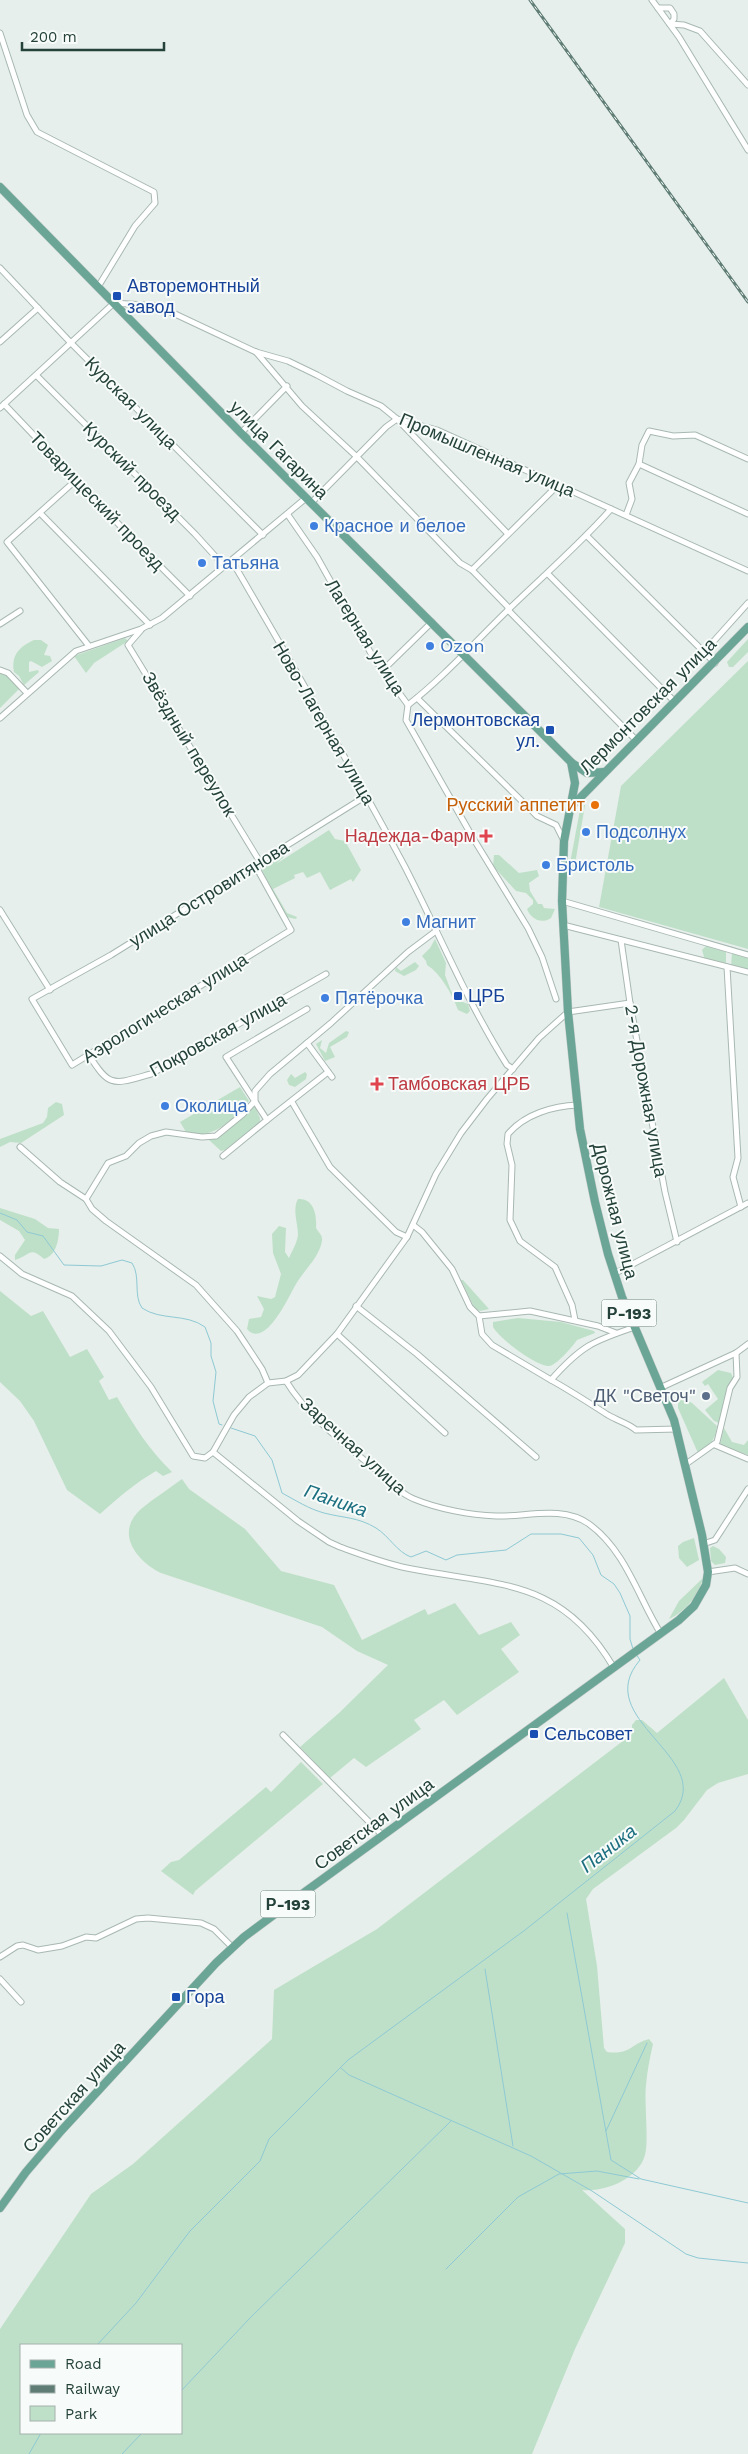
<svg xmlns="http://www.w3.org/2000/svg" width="748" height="2454" viewBox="0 0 748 2454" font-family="'Work Sans',sans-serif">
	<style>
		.green { fill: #bfe0c8; fill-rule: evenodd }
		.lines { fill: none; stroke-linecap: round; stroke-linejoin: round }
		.stream { stroke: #8ec9d4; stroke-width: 1 }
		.street-casing { stroke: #a8b8b2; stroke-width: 7 }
		.primary-casing { stroke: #c2cac8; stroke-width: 9 }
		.street { stroke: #fff; stroke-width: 5 }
		.primary { stroke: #6aa596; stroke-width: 8 }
		.rail-casing { stroke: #5f7d75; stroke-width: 3 }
		.rail { stroke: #f7fbf9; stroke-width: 1; stroke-dasharray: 4; stroke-linecap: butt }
		.transit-dot { fill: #1a4fb4; stroke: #f7fbf9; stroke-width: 2 }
		.shop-dot { fill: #3f7fe0; stroke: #f7fbf9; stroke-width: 2 }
		.food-dot { fill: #e8710a; stroke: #f7fbf9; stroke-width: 2 }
		.health-dot { fill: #e0444e; stroke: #f7fbf9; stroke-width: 2 }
		.service-dot { fill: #5c6f8a; stroke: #f7fbf9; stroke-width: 2 }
		.labels { text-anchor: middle; stroke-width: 4; stroke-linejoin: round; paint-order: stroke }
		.shield { fill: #f7fbf9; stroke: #637a73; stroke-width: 1 }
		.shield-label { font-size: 16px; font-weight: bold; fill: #24423a }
		.transit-label { font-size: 18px; fill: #164399; stroke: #f7fbf9; text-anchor: start }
		.street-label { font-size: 18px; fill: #24423a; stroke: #f7fbf9 }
		.shop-label { font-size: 18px; fill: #366cbe; stroke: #f7fbf9; text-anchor: start }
		.food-label { font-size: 18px; fill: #c56008; stroke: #f7fbf9; text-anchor: end }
		.health-label { font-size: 18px; fill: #be3a42; stroke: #f7fbf9; text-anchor: end }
		.service-label { font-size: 18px; fill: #4e5e75; stroke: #f7fbf9; text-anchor: end }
		.water-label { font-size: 19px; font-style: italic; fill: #1c6f80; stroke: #f7fbf9 }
	</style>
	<rect width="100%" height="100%" fill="#e6efeb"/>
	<g class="green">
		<path d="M125,638L128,641L94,663L86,673L74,656Z"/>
		<path d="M748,639V652L733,667H729L727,662Z"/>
		<path d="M34,640H41L48,645L44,655L50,656L52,661L42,667L31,661L29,662V672L38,670L39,672L24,685L19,676L14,672C11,655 19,647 34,640Z"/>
		<path d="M748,661V949L599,907L621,786Z"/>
		<path d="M0,672L5,673L19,689L0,708Z"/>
		<path d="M581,804L585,805L574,870L571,872L569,869Z"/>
		<path d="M329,830L335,839L345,841L361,870L353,882L351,879L330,890L320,872L307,878L303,872L294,875L295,878L273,889L287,913L297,917L296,919L286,917L261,868L283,854H287L276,864Z"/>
		<path d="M494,855H499L519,873L537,870L539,876L529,883L530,891L538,904H542L544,908L555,909L551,918C541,925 530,918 527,909L533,904V900L526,893L516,891L493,866Z"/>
		<path d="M435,939L446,963L445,975L451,991L458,1000L468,1004L470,1011L467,1014L458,1010C452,994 441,974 427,965L426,961L422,956L430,948Z"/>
		<path d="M706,946L726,952V963L705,960L702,950Z"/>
		<path d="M732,953L748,957V970L731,966Z"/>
		<path d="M415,962L419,966L416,970L404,976L395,971L396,967L401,971Z"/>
		<path d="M346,1031L349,1032L347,1037L330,1047L335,1057L325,1061L316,1044L322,1040L320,1048L326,1053L329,1043Z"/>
		<path d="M305,1072L307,1074L306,1079L295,1087L289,1085L287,1080L291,1074L295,1078Z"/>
		<path d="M240,1087L249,1101C234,1119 211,1142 186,1132L180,1122Z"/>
		<path d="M56,1102L62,1104L64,1115L21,1143L10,1142L0,1147V1139L43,1123L47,1117L48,1108Z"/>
		<path d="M252,1107H255L260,1118V1122L225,1150L221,1151L209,1140L222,1134Z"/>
		<path d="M298,1199C314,1198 317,1215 316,1228C318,1232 323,1235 322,1241C319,1258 304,1270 296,1284C289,1296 265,1350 247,1329L249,1319L261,1317L264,1309L257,1296L271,1299L275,1297L281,1274L273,1253L272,1234L279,1226L286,1228L285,1252L289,1258C292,1251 297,1243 298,1235C298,1224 292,1209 298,1199Z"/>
		<path d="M0,1208L35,1219L48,1228L59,1229C59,1240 56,1256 44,1259C29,1246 31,1255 15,1260V1255L25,1240L19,1231L0,1220Z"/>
		<path d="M461,1280H463L489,1309L480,1311L475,1309Z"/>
		<path d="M0,1291L31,1316L43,1311L70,1357L87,1349L104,1377L99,1381L109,1400L117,1397C133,1424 149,1450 172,1472L163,1476L156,1471C135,1483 118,1498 100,1514L67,1490L34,1421L20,1401L0,1382Z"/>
		<path d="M518,1318L561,1322L594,1331L595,1333L577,1340C573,1346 556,1366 549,1366C536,1366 500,1339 493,1327V1322Z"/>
		<path d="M718,1370L731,1373L733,1378L724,1400L719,1423L714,1421L705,1410L718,1399L708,1384L705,1386L702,1382Z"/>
		<path d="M678,1395L692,1403L717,1426C715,1441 710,1445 698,1453L678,1408Z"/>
		<path d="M724,1428L732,1442L744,1445L748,1440V1455L720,1445Z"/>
		<path d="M182,1479L189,1489L245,1529L281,1571L334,1585L362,1640L425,1609L428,1615L455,1603L479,1635L511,1622L520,1635L501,1649L519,1672L457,1715L444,1700L414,1720L421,1729L366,1767L354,1758L330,1778L300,1747L339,1713L388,1665L357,1651L322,1627L161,1573C137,1561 114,1533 141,1509C154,1498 169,1489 182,1479Z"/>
		<path d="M694,1538L699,1560L687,1567L679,1558L678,1546L683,1542Z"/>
		<path d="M713,1546L719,1549L726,1557L725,1563L715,1565L711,1561L710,1548Z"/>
		<path d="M703,1578C699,1595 685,1612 669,1619L679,1601Z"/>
		<path d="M724,1678L748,1720V1774L718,1783L707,1790L684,1820L676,1828L593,1889L586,1899L597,1966L604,2048L607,2052C631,2055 630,2044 649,2039L653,2044C650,2057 647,2072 646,2085C644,2104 649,2139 645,2155C638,2180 604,2192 582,2190L625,2229V2243L575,2349L532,2454H0V2329L91,2194L133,2164L272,2039L274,1990L377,1929L632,1734V1725L636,1720H642L657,1733ZM21,2345H181V2433H21Z"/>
		<path d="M301,1762L323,1784L195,1891L193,1895L161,1871L171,1862L179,1860L266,1787L271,1792Z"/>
	</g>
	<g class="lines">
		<g class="stream">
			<path d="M0,1213L17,1220L27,1232L43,1236L64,1265L101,1266L122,1260L132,1263C141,1277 133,1295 142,1308C161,1321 186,1313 205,1327L211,1343V1356L216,1372L213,1401L219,1424L222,1425"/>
			<path d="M231,1428L255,1436L272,1460L282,1493C295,1500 309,1509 324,1513C343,1518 358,1517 376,1528C389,1536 397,1552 411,1557L426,1551L446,1560L457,1555L506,1550L531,1534H561L579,1538L593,1555L601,1575L614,1584L620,1593L630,1616V1639L633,1649"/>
			<path d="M567,1913L611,2160L641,2179L748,2203"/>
			<path d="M485,1969L513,2146"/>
			<path d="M341,2068L349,2075L531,2156L592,2191L686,2254L698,2258L748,2263"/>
			<path d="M606,2131L647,2043"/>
			<path d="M446,2269L518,2197L559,2174L597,2171L639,2179"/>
			<path d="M97,2345L136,2303L190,2231L260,2161L269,2139L348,2060L525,1930L675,1811C716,1757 589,1719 640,1660L636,1654"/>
			<path d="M181,2391L250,2318L451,2121"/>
			<path d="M29,2454L41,2433"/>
			<path d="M122,2454L142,2433"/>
		</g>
		<defs>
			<g id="street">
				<path d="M652,0L679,37L748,150"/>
				<path d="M658,8H670L674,14V19L670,24"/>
				<path d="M670,24L684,25L700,31L748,85"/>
				<path d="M0,33L27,115L37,132L154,192L155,203L135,226L98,287"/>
				<path d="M0,268L71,343L263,535"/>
				<path d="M0,342L38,308"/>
				<path d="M256,352L302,406L357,457L460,563L472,570L508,607V610L636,740"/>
				<path d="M37,376L195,534L225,567"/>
				<path d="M4,404L129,535L190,596"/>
				<path d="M0,408L114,303L158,306L256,352L288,361L317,375L347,391L381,406L397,419L437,430L748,571"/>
				<path d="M241,433L287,386"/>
				<path d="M639,464L748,514"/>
				<path d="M75,481L7,542L89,646"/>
				<path d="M311,503L386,427L397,419L508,534"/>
				<path d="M40,513L150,625"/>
				<path d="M288,515L317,557L373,657L408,705L406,720L473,838L528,928L542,957L556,999"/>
				<path d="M626,515L632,499L629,483L639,464L642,445L649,431L673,436L695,435L748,459"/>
				<path d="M587,536L704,652"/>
				<path d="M232,561C291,662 350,764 405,867C439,933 467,1002 507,1065L513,1069"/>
				<path d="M472,570L557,486"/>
				<path d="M548,574L675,702"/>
				<path d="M0,624L20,611"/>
				<path d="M141,630L128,645L260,862"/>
				<path d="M715,663L704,652L748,603"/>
				<path d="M0,670L8,673L27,693"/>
				<path d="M383,670L432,622"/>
				<path d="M417,698L531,810L537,816L556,825L564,841"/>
				<path d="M408,705C444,677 475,642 508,610C543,576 579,545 611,509"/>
				<path d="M0,718L76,651L141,629L162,618L306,498"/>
				<path d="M255,865L291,930L72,1065L32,999L111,955L366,796"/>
				<path d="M562,901L748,955"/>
				<path d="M0,910L50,990"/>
				<path d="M563,925L748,972"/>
				<path d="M621,940L630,1003L665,1192L677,1242"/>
				<path d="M727,967L738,1158L733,1177L741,1207"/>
				<path d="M307,1043L332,1077"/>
				<path d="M89,1055C110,1089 114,1084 151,1074L326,974"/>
				<path d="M292,1102L330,1167L396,1232L407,1237"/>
				<path d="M267,1120L328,1072"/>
				<path d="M20,1147L60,1182L86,1199"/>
				<path d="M223,1156L267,1120L226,1057L307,1009"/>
				<path d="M413,1225L422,1232L452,1269L470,1307L479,1316L482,1334L492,1345L551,1380C581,1346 593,1341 635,1327"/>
				<path d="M0,1256L22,1274L72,1296L109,1331L151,1387L193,1456L205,1458L213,1452L234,1415L249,1397L268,1383L286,1381L298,1375L337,1334L407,1237L436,1174L461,1133L487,1099L539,1038L568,1012L630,1003"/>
				<path d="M614,1274L748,1203"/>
				<path d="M356,1306L417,1354L536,1457"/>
				<path d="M479,1316L530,1311L598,1326L616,1333"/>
				<path d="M575,1320L572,1305L555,1267L520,1241L510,1220L512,1165L507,1144L508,1134C525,1114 553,1106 578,1105"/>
				<path d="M337,1334L445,1433"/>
				<path d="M551,1380C571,1391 589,1403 608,1415C618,1421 628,1423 636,1430L677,1429"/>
				<path d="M286,1381C308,1417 344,1443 375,1469C387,1479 399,1493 414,1499C438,1509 470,1515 496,1516C526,1517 562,1505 589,1524C626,1551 638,1597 661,1634"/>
				<path d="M268,1383L262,1369L237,1331L196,1285L106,1221L92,1209L86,1199L108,1163L126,1156L139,1143L151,1136L166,1132L202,1137L216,1136L243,1114L255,1101V1091L270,1074L331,1023L408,952L436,931"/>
				<path d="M662,1387L736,1353L748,1344"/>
				<path d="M715,1445L748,1459"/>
				<path d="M213,1452L298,1521L329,1542L340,1547C363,1555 388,1565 412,1569C501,1586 562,1579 614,1668"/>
				<path d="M686,1464L717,1442L730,1388L737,1377L736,1353"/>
				<path d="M703,1544L715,1540L748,1489"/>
				<path d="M708,1572L735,1568L748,1574"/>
				<path d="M283,1735L383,1836"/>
				<path d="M0,1957L17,1946L23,1945L38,1950L62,1946L86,1937L96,1938L136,1919L148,1918L201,1923L214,1929L232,1947"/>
				<path d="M0,1979L21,2002"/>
			</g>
			<g id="primary">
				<path d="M0,187L241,433L571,762L575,783L564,841L562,901L568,1012L580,1129L595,1202L608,1254L622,1297L674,1420L702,1535L708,1572L706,1585L694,1606L679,1620L287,1905L244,1937L216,1963L61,2131L26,2172L0,2208"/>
				<path d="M572,763L587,773L604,772"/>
				<path d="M572,806L748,627"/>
			</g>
		</defs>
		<use href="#street" class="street-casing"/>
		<use href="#primary" class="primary-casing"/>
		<use href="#street" class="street"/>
		<use href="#primary" class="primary"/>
		<defs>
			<path id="rail" d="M530,0L748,302"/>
		</defs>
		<use href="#rail" class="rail-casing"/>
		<use href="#rail" class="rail"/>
	</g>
	<g class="transit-dot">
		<rect x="112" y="291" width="10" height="10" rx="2.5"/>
		<rect x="545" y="725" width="10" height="10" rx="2.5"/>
		<rect x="453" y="991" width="10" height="10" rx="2.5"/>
		<rect x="529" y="1729" width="10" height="10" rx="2.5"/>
		<rect x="171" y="1992" width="10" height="10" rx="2.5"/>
	</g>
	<g class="shop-dot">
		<circle cx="314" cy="526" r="5"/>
		<circle cx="202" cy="563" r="5"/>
		<circle cx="430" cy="646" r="5"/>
		<circle cx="586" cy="832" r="5"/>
		<circle cx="546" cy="865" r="5"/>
		<circle cx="406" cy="922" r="5"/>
		<circle cx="325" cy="998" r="5"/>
		<circle cx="165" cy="1106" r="5"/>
	</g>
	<circle class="food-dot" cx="595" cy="805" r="5"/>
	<g class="health-dot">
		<path d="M483.5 828.5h5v5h5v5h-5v5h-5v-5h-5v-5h5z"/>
		<path d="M374.5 1076.5h5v5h5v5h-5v5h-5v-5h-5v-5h5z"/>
	</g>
	<circle class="service-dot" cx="706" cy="1396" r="5"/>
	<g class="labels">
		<g class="shield">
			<rect x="601.5" y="1299.5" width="55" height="27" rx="4"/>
			<rect x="260.5" y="1890.5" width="55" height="27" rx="4"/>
		</g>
		<g class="shield-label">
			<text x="629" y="1319">Р-193</text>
			<text x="288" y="1910">Р-193</text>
		</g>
		<g class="transit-label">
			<text x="127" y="292">Авторемонтный<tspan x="127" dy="21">завод</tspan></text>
			<text x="540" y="726" text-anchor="end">Лермонтовская<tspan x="540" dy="21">ул.</tspan></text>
			<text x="468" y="1002">ЦРБ</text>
			<text x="544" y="1740">Сельсовет</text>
			<text x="186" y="2003">Гора</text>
		</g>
		<g class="street-label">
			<text transform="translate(131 403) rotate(45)" y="6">Курская улица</text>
			<text transform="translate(279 450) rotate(45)" y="6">улица Гагарина</text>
			<text transform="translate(487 455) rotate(23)" y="6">Промышленная улица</text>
			<text transform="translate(132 471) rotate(45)" y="6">Курский проезд</text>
			<text transform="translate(97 501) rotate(46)" y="6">Товарищеский проезд</text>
			<text transform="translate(365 637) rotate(58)" y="6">Лагерная улица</text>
			<text transform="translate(648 706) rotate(-45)" y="6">Лермонтовская улица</text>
			<text transform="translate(324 723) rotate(60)" y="6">Ново-Лагерная улица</text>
			<text transform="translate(189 744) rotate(59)" y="6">Звёздный переулок</text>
			<text transform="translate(209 894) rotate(-32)" y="6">улица Островитянова</text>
			<text transform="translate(165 1008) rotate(-32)" y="6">Аэрологическая улица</text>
			<text transform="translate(218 1035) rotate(-29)" y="6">Покровская улица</text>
			<text transform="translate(646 1091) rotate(80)" y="6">2-я Дорожная улица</text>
			<text transform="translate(615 1211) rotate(76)" y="6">Дорожная улица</text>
			<text transform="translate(353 1446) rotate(42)" y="6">Заречная улица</text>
			<text transform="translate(374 1824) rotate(-36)" y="6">Советская улица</text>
			<text transform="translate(74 2097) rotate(-48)" y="6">Советская улица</text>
		</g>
		<g class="shop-label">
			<text x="324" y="532">Красное и белое</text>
			<text x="212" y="569">Татьяна</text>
			<text x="440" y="652">Ozon</text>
			<text x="596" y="838">Подсолнух</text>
			<text x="556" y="871">Бристоль</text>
			<text x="416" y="928">Магнит</text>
			<text x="335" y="1004">Пятёрочка</text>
			<text x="175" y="1112">Околица</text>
		</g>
		<g class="food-label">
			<text x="585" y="811">Русский аппетит</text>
		</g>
		<g class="health-label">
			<text x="476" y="842">Надежда-Фарм</text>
			<text x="388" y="1090" text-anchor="start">Тамбовская ЦРБ</text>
		</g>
		<g class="service-label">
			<text x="696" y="1402">ДК "Светоч"</text>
		</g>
		<g class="water-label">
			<text transform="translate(336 1500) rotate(19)" y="7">Паника</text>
			<text transform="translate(608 1848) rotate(-38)" y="7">Паника</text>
		</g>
	</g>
	<rect x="20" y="2344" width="162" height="90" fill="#f7fbf9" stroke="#a3b1ad"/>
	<rect x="30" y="2360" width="25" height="8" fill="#6aa596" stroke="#a3b1ad"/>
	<text x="65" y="2369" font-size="15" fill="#24423a">Road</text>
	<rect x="30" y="2385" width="25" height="8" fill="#5f7d75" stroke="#a3b1ad"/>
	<text x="65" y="2394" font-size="15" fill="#24423a">Railway</text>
	<rect x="30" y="2406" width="25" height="15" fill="#bfe0c8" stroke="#a3b1ad"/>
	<text x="65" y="2419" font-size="15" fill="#24423a">Park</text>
	<path d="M22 42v8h142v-8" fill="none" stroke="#24423a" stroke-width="2.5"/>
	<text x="30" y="42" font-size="15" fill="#24423a" stroke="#f7fbf9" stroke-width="4" paint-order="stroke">200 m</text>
</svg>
